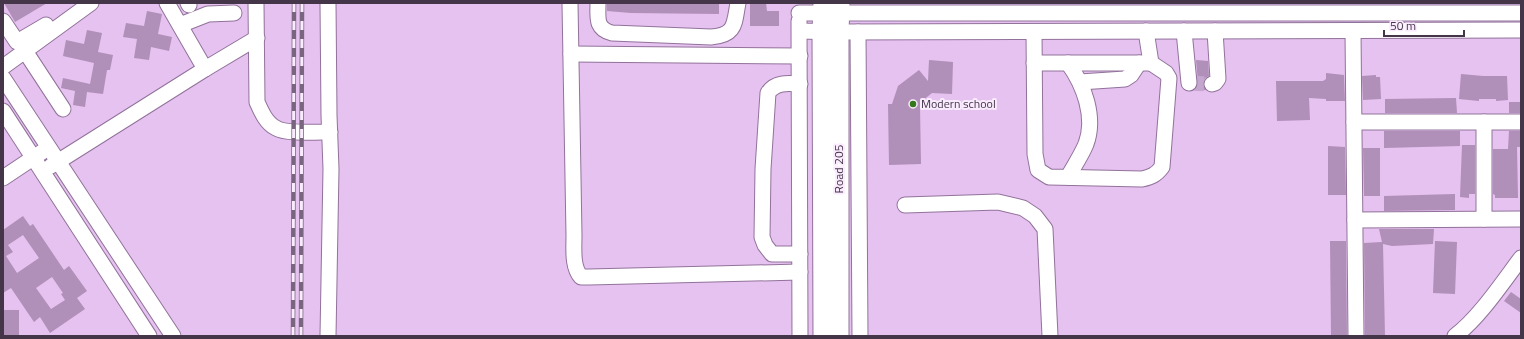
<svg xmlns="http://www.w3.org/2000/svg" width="1524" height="339" viewBox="0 0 1524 339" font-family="'Titillium Web',sans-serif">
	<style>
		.building { fill: #b08fb9; fill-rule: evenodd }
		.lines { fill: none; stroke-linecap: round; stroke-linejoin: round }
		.minor-tunnel { stroke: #c5a6ce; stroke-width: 15; stroke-dasharray: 15 8; stroke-linecap: butt }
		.minor-casing { stroke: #92729b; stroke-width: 17 }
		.major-casing { stroke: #92729b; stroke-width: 21 }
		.minor { stroke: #fff; stroke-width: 15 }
		.major { stroke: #fff; stroke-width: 19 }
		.rail-casing { stroke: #7a6580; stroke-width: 4.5 }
		.rail { stroke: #faecfe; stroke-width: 3; stroke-dasharray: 9; stroke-linecap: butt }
		.poi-dot { fill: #33781a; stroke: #faecfe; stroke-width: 1.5 }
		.labels { text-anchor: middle; stroke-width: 4; stroke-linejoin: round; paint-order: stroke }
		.poi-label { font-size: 12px; fill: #443648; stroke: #faecfe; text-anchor: start }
		.street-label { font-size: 12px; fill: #443648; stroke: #faecfe }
	</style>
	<rect width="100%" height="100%" fill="#e5c2ef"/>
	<g class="building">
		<path d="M4,3H47L15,22Z"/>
		<path d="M607,3H719V14L631,13L607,11Z"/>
		<path d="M750,3H766L767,11H779V26H750Z"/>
		<path d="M147,11L162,14L158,34L172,37L169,51L151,47L149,60L134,58L137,39L123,37L126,23L144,26Z"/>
		<path d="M87,30L102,33L98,52L113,55L110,70H107L103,94L87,92L85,107L73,105L75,91L61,88L63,78L90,84L94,63L63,56L66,40L84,44Z"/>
		<path d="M929,60L953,62L952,94L932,93L922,101L920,107L921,164L889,165L888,104H892L898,86L919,70L928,81Z"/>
		<path d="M1196,60L1208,61L1209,76L1205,78L1203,83L1206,90H1194L1197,87L1198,83Z"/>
		<path d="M1326,73L1344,75L1345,101H1326V99L1309,98L1310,120L1277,121L1276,81H1323L1326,79Z"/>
		<path d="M1461,74L1483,76H1507L1508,100L1496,101V99H1479V101L1459,99Z"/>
		<path d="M1376,75V77H1380L1381,99L1363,100L1362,76Z"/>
		<path d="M1456,98L1457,113H1385V99Z"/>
		<rect x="1509" y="102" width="12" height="11"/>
		<path d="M1384,131H1460V146L1384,148Z"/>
		<path d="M1509,131H1521V147H1517L1518,198H1495V195L1493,194V149H1508Z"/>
		<path d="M1462,145H1475V194H1469V198L1460,197Z"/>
		<path d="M1328,146L1345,147L1346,195H1328Z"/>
		<path d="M1363,148H1380V196H1364Z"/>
		<path d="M1455,194V210L1384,211V196Z"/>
		<path d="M23,216L30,226L33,224L64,270L69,266L87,291L77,298L85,309L50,333L40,317L34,322L11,288L3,293V230ZM23,235L39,258L17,273L6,256L13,252L8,245ZM52,277L63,293L61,294L65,300L51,309L36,288Z"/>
		<path d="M1379,229H1434L1433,244L1392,246L1383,244L1385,336H1365L1364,243L1382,242Z"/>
		<path d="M1330,241H1346L1347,336H1331Z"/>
		<path d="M1435,241L1457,242L1455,294L1433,293Z"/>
		<path d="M1511,292L1521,299V313L1504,301Z"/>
		<rect x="3" y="310" width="16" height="26"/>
	</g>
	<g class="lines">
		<path class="minor-tunnel" d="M1189,83L1212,84"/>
		<defs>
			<g id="minor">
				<path d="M167,3L205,69"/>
				<path d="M188,3L189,5"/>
				<path d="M256,3L257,102C261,111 266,123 276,128C285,134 318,132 330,132"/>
				<path d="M570,3L574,236C574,249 572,267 581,277H589L800,272"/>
				<path d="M598,3C598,17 595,29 612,33L711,37C736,35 734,24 738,3"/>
				<path d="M799,13H1521"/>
				<path d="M3,21L17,42L46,25"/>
				<path d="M799,21L800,336"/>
				<path d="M180,25L208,14L234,13"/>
				<path d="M800,31L839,32L1521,30"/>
				<path d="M1184,31L1189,83"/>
				<path d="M1353,31L1356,336"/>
				<path d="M858,32L860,336"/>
				<path d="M1034,32L1035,154L1038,170L1049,177L1142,179C1151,177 1156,175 1162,167L1169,78L1166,73L1151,63L1146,31"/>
				<path d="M25,51L63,109"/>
				<path d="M571,54L800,56"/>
				<path d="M1034,63H1151"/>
				<path d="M3,67L91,3"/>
				<path d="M3,78L173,336"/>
				<path d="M1080,82L1125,79L1131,75L1139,63"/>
				<path d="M800,84C787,83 775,82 768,93L763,169L762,237L765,245L772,254H800"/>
				<path d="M1212,84L1215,83L1218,79L1215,31"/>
				<path d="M3,111L149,336"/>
				<path d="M1354,122H1521"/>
				<path d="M51,166L205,69L257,38"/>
				<path d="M1068,177C1074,166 1081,156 1086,144C1096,117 1084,85 1068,63"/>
				<path d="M3,178L42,152"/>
				<path d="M905,205L998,202L1023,208L1035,216L1045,229L1050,336"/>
				<path d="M1484,219V122"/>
				<path d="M1355,220L1521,219"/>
				<path d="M328,336L331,169L329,115L328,3"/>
				<path d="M1455,336C1479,318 1503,282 1521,258"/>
			</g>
			<g id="major">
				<path d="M823,336L822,32L823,3"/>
				<path d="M839,336V32L840,3"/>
			</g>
		</defs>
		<use href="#minor" class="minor-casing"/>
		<use href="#major" class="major-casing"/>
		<use href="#minor" class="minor"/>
		<use href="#major" class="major"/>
		<defs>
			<g id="rail">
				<path d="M293,336L294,3"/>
				<path d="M301,336L302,3"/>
			</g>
		</defs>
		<use href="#rail" class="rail-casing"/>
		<use href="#rail" class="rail"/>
	</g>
	<circle class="poi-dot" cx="913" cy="104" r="4"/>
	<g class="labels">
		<g class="poi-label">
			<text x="921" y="108">Modern school</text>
		</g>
		<g class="street-label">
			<text transform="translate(839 169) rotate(-90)" y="4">Road 205</text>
		</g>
	</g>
	<rect width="1524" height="339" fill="none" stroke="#443648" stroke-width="8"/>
	<path d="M1384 30v6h80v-6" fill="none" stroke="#443648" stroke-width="2"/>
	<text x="1390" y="30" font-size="12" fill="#443648" stroke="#faecfe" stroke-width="3" paint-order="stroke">50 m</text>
</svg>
